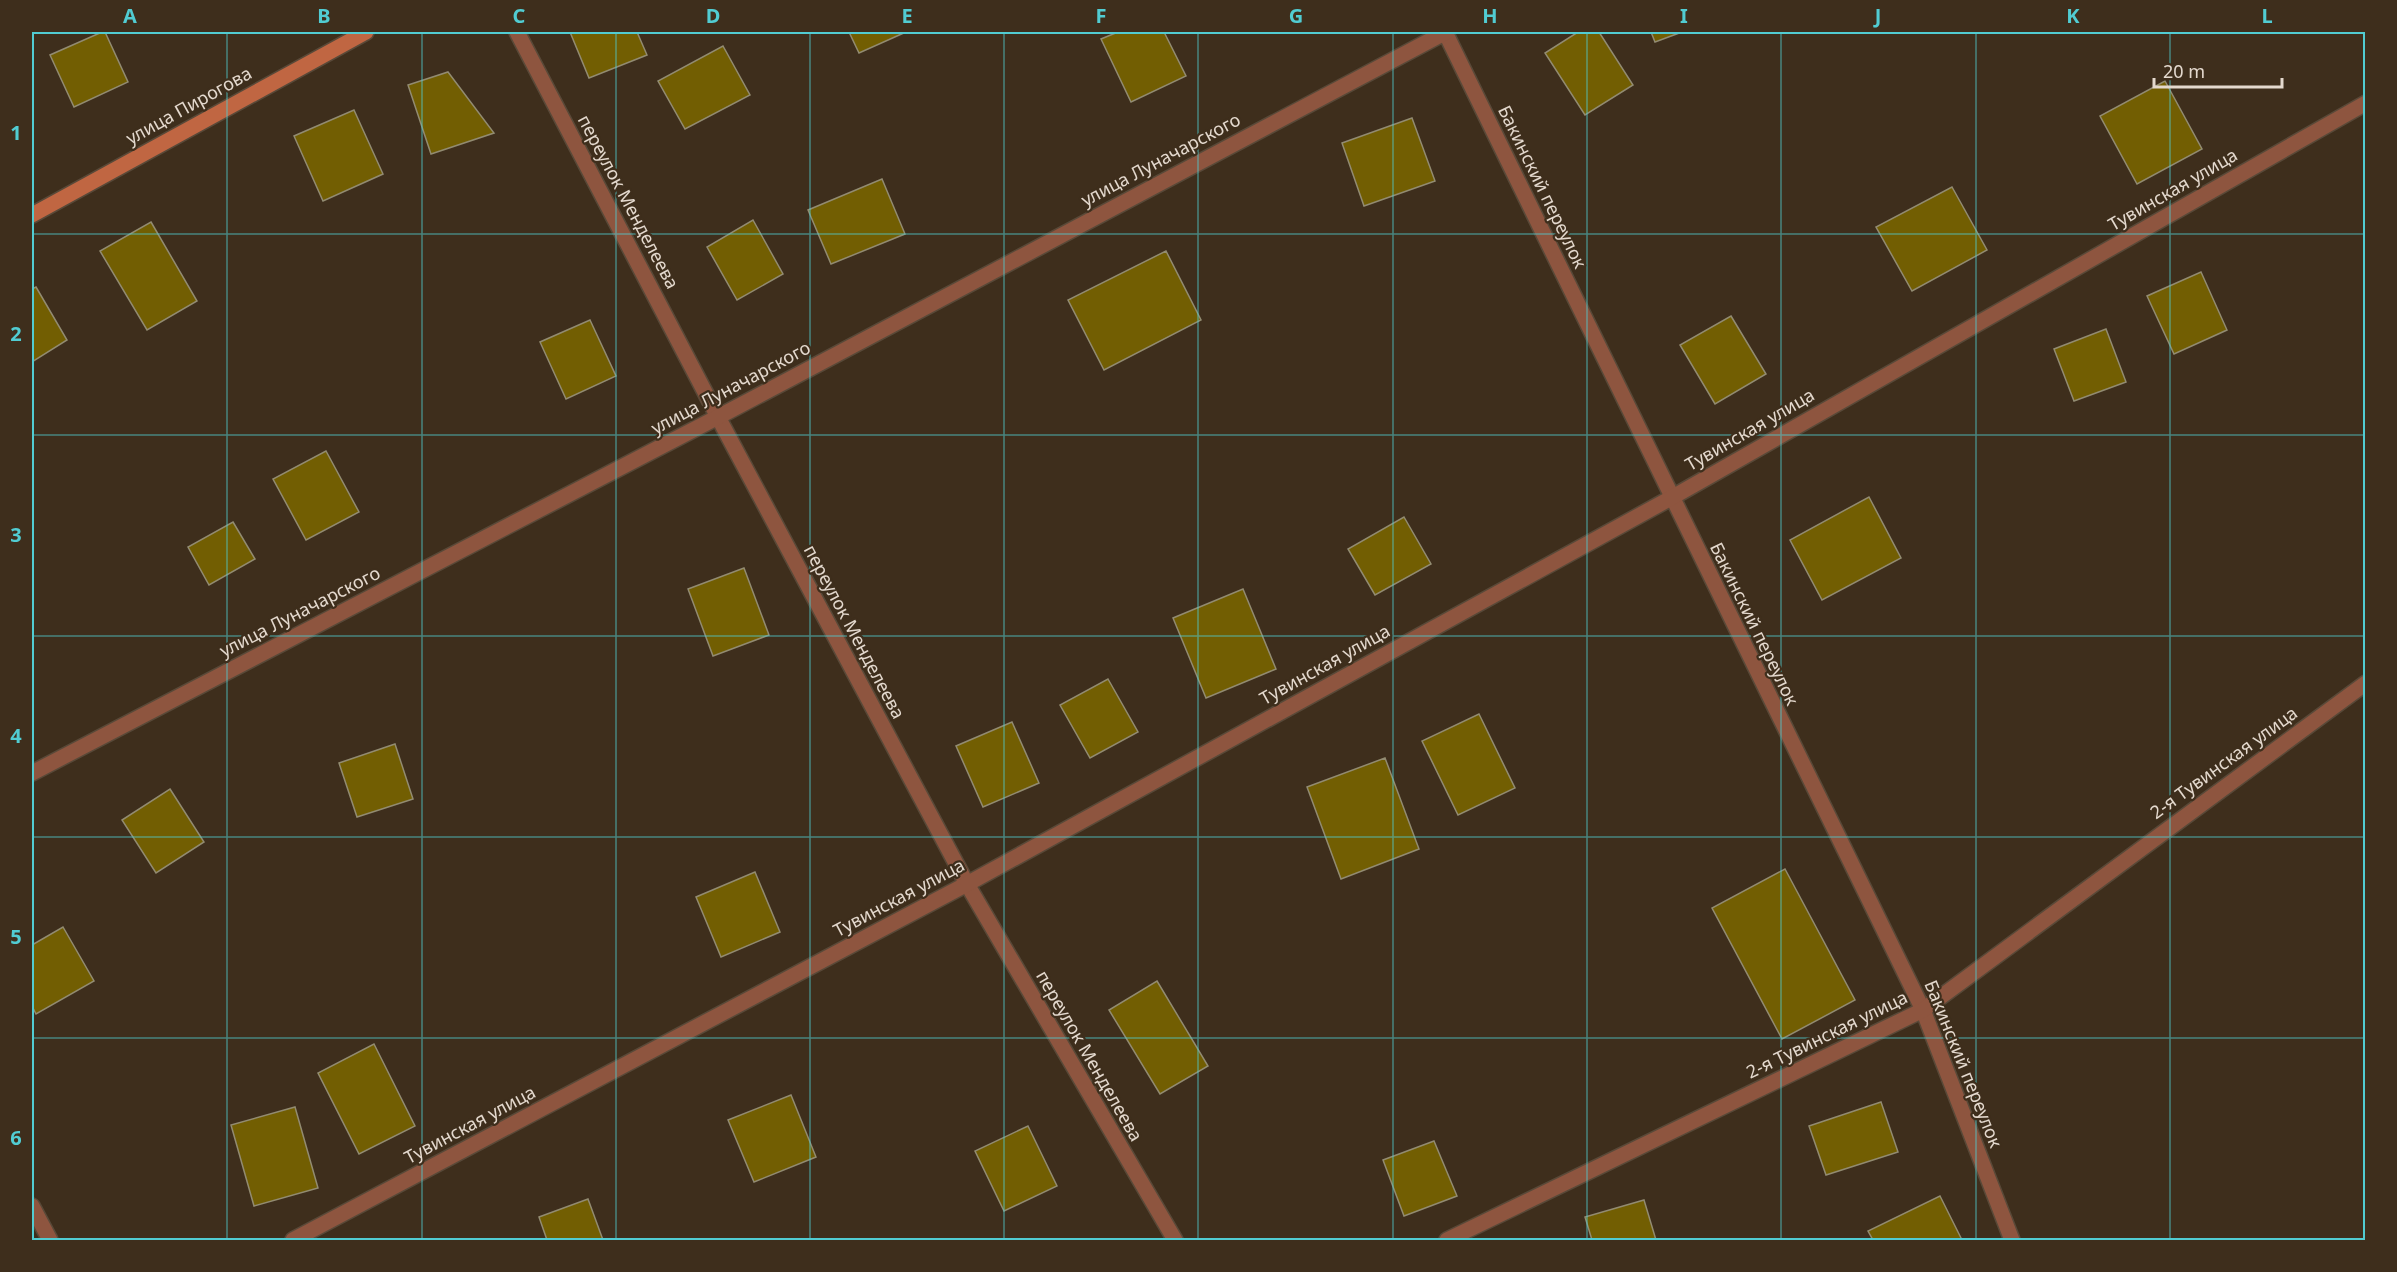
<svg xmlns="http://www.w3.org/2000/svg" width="2397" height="1272" viewBox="0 0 2397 1272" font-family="'Noto Sans',sans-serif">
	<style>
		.building { fill: #725e02; stroke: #928b71; stroke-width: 1.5 }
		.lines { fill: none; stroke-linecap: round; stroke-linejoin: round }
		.minor-casing { stroke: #594938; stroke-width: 18 }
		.secondary-casing { stroke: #594938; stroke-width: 18 }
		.minor { stroke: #8e553f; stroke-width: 15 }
		.secondary { stroke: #c06642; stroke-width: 15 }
		.grid { fill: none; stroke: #51ccd2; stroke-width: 1.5; stroke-opacity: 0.55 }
		.labels { text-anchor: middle; stroke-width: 4.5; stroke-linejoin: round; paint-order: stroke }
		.street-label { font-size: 18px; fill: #e4d9ce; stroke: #3e2e1c }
		.neatline { fill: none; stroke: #51ccd2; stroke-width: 2 }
		.grid-label { font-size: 20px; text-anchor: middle; font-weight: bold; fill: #51ccd2 }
	</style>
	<rect width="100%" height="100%" fill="#3e2e1c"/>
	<g class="building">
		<path d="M102,32H105L128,82L74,107L50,55Z"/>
		<path d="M570,32H637L647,55L589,78Z"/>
		<path d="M849,32H906L859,53Z"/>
		<path d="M1118,32H1164L1186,76L1131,102L1101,39Z"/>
		<path d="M1578,32H1599L1633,85L1585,115L1545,53Z"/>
		<path d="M1651,32H1682L1655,42Z"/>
		<path d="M723,46L750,95L685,129L658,81Z"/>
		<path d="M448,72L494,133L431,154L408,85Z"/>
		<path d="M2165,81L2202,149L2137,184L2100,116Z"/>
		<path d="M354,110L383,174L323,201L294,136Z"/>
		<path d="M1412,118L1435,181L1364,206L1342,143Z"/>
		<path d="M882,179L905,234L831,264L808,210Z"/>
		<path d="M1952,187L1987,250L1912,291L1876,227Z"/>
		<path d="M753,220L783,274L737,300L707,247Z"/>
		<path d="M151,222L197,301L147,330L100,251Z"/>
		<path d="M1166,251L1201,320L1104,370L1068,300Z"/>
		<path d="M2201,272L2227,330L2174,354L2147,296Z"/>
		<path d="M36,287L67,340L32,362V289Z"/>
		<path d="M1731,316L1766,374L1715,404L1680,345Z"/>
		<path d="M590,320L616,376L566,399L540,342Z"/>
		<path d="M2106,329L2126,382L2074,401L2054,349Z"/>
		<path d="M326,451L359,512L306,540L273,479Z"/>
		<path d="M1869,497L1901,558L1822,600L1790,540Z"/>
		<path d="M1404,517L1431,564L1375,595L1348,549Z"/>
		<path d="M233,522L255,559L209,585L188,547Z"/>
		<path d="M744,568L769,635L713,656L688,589Z"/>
		<path d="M1243,589L1276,669L1206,698L1173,618Z"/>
		<path d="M1108,679L1138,732L1090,758L1060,705Z"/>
		<path d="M1479,714L1515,788L1458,815L1422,741Z"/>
		<path d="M1012,722L1039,783L983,807L956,746Z"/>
		<path d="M395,744L413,799L357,817L339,763Z"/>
		<path d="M1385,758L1419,849L1341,879L1307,787Z"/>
		<path d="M170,789L204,842L156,873L122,820Z"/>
		<path d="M1785,869L1855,1000L1782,1039L1712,908Z"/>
		<path d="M755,872L780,932L721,957L696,897Z"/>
		<path d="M63,927L94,981L36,1014L32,1006V945Z"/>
		<path d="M1157,981L1208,1066L1160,1094L1109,1010Z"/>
		<path d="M374,1044L415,1126L359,1154L318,1073Z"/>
		<path d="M791,1095L816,1157L754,1182L728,1120Z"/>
		<path d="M1881,1102L1898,1152L1826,1175L1809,1126Z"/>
		<path d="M295,1107L318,1188L254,1206L231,1125Z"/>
		<path d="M1028,1126L1057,1186L1004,1211L975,1151Z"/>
		<path d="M1434,1141L1457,1196L1404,1216L1383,1160Z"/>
		<path d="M1940,1196L1962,1240H1873L1868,1231Z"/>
		<path d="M588,1199L603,1240H547L539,1217Z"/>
		<path d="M1644,1200L1656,1240H1592L1585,1217Z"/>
	</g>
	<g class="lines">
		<defs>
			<g id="minor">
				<path d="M517,32L718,417L967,884L1175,1240"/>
				<path d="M1445,32L1923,1010L2012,1240"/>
				<path d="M32,773L718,417L1446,32"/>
				<path d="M32,1206L50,1240"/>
				<path d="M293,1240L967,884L1671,498L2366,103"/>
				<path d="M1447,1240L1923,1010L2366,683"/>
			</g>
			<path id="secondary" d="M32,215L366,32"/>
		</defs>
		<use href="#minor" class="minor-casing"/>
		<use href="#secondary" class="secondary-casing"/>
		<use href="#minor" class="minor"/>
		<use href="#secondary" class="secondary"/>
	</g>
	<path class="grid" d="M227,32V1240M422,32V1240M616,32V1240M810,32V1240M1004,32V1240M1198,32V1240M1393,32V1240M1587,32V1240M1781,32V1240M1976,32V1240M2170,32V1240M32,234H2366M32,435H2366M32,636H2366M32,837H2366M32,1038H2366"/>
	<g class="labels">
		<g class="street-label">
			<text transform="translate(189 106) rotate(-29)" y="6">улица Пирогова</text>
			<text transform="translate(1161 160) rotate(-28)" y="6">улица Луначарского</text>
			<text transform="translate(1542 187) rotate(64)" y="6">Бакинский переулок</text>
			<text transform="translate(2173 190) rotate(-30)" y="6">Тувинская улица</text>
			<text transform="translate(628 202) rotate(62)" y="6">переулок Менделеева</text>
			<text transform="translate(731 388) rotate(-28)" y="6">улица Луначарского</text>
			<text transform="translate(1750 430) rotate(-30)" y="6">Тувинская улица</text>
			<text transform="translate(300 612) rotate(-27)" y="6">улица Луначарского</text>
			<text transform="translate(1754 624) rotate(64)" y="6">Бакинский переулок</text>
			<text transform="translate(854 632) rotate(62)" y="6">переулок Менделеева</text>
			<text transform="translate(1325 665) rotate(-29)" y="6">Тувинская улица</text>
			<text transform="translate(2224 763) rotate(-36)" y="6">2-я Тувинская улица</text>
			<text transform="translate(899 898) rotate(-28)" y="6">Тувинская улица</text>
			<text transform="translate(1827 1035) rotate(-26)" y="6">2-я Тувинская улица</text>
			<text transform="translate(1089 1056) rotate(60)" y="6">переулок Менделеева</text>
			<text transform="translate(1963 1064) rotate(68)" y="6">Бакинский переулок</text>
			<text transform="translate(470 1125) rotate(-28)" y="6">Тувинская улица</text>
		</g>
	</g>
	<rect width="2397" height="1272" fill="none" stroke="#3e2e1c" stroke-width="66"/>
	<path d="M2154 78v9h128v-9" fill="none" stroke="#e4d9ce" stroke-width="3"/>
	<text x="2163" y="78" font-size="18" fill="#e4d9ce" stroke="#3e2e1c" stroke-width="4.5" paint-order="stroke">20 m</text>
	<rect x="33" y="33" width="2331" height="1206" class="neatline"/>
	<g class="grid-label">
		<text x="130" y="23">A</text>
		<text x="324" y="23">B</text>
		<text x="519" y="23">C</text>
		<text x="713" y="23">D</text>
		<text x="907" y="23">E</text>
		<text x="1101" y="23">F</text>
		<text x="1296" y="23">G</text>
		<text x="1490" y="23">H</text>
		<text x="1684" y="23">I</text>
		<text x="1878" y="23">J</text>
		<text x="2073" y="23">K</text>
		<text x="2267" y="23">L</text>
		<text x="16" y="140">1</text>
		<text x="16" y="341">2</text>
		<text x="16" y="542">3</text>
		<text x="16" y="743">4</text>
		<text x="16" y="944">5</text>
		<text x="16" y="1145">6</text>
	</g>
</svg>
